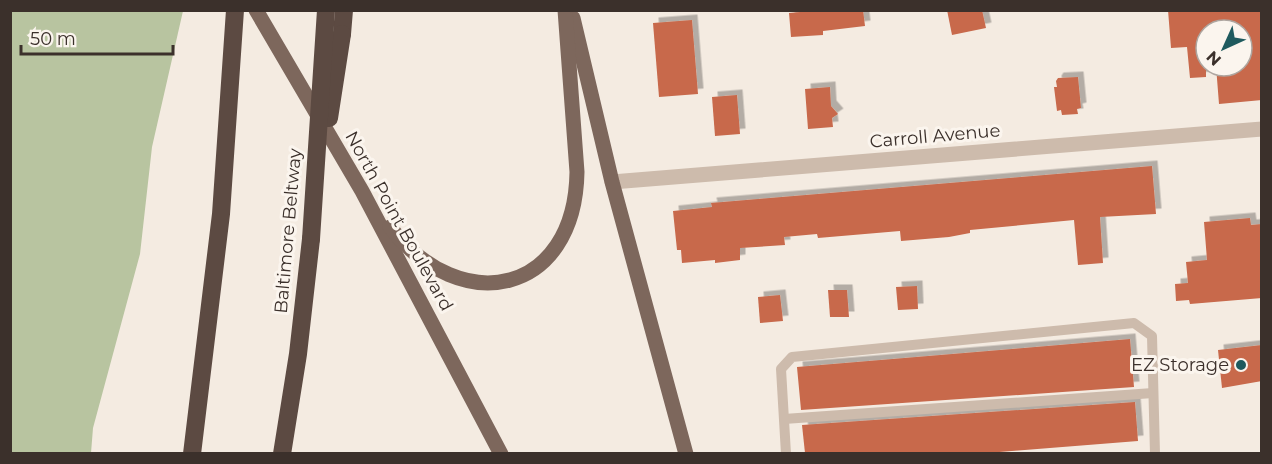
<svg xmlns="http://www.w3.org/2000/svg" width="1272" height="464" viewBox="0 0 1272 464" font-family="Montserrat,sans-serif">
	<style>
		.green { fill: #b8c4a0 }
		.building { fill: #c8694b; filter: url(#shadow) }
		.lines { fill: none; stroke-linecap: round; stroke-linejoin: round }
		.service { stroke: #cdbbac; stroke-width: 10 }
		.minor { stroke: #cdbbac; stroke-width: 15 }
		.primary { stroke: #7d675c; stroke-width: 15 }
		.motorway { stroke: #5c4a42; stroke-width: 18 }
		.motorway-bridge { stroke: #5c4a42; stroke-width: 18 }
		.poi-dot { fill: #1f5a5e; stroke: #fbf5ee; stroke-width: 2 }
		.labels { text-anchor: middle; stroke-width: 6; stroke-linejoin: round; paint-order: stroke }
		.street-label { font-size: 18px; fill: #3b302b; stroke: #fbf5ee }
		.poi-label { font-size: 18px; fill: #3b302b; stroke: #fbf5ee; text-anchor: end }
	</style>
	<defs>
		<filter id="shadow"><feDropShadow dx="5.5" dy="-5.5" stdDeviation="0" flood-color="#0004"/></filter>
	</defs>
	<rect width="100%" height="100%" fill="#f4ebe1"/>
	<path class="green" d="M10,11H183L152,147L140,254L93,428L91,453H11Z"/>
	<g class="building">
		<path d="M823,10H863L865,26L823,31V35L791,37L789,13Z"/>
		<path d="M947,10H982L986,28L952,35Z"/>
		<path d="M1168,10H1262V100L1219,104L1216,66H1242V30H1206V77L1190,78L1187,47L1171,48Z"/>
		<path d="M692,20L698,94L659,97L653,23Z"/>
		<path d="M1078,77L1081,108L1077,109L1078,114L1062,115L1061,110L1057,111L1054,87H1057L1056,81L1058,78Z"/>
		<path d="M830,87L831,106L838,114L832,118L833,127L808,129L805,89Z"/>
		<path d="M737,95L740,134L715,136L712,97Z"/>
		<path d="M1152,166L1156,214L1100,217L1103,263L1078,265L1074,220L970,230V233L949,237L901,241L900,231L818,238L817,234L784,237L785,245L740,248V260L715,263V260L682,263L681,250H677L673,211L712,207L711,203Z"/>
		<path d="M1250,218L1251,225L1262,224V298L1190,304L1189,300L1176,301L1175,284L1188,283L1186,262L1207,260L1204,222Z"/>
		<path d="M917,286L918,309L898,310L896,287Z"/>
		<path d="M828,290H847L849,317H830Z"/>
		<path d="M780,295L783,321L760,323L758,297Z"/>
		<path d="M1130,339L1134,387L801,410L797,367Z"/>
		<path d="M1262,345V381L1222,388L1218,350Z"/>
		<path d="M1135,402L1138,441L987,453H805L802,425Z"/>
	</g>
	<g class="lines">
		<g class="service">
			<path d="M784,419L1153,393"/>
			<path d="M786,454L781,369L792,357L1134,323L1152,336L1155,454"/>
		</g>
		<path class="minor" d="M612,182L1262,129"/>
		<g class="primary">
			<path d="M256,10L362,191L501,454"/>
			<path d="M573,18L612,182L686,454"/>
			<path d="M390,227C461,319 575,295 577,172L565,10"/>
		</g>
		<g class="motorway">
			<path d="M342,34L344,10"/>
			<path d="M192,454L221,214L235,10"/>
			<path d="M282,454L298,354L311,239"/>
		</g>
		<g class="motorway-bridge">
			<path d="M329,118L342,34"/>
			<path d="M311,239L326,10"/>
		</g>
	</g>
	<circle class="poi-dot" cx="1241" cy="365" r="6"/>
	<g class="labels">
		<g class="street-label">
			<text transform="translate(935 136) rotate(-5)" y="6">Carroll Avenue</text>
			<text transform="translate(399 221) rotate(61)" y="6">North Point Boulevard</text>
			<text transform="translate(288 231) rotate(-85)" y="6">Baltimore Beltway</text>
		</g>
		<g class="poi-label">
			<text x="1229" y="371">EZ Storage</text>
		</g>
	</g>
	<rect width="1272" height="464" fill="none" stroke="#3b302b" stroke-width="24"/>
	<g transform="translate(1224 48) rotate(225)"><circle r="28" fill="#fbf5ee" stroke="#aea6a0" stroke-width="1.5"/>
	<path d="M0-4.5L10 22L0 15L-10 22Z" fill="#1f5a5e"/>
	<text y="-9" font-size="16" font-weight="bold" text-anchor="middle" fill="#3b302b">N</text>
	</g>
	<path d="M21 45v9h152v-9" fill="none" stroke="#3b302b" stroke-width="3"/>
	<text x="30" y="45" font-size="18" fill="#3b302b" stroke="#fbf5ee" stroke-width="4.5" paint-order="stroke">50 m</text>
</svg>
